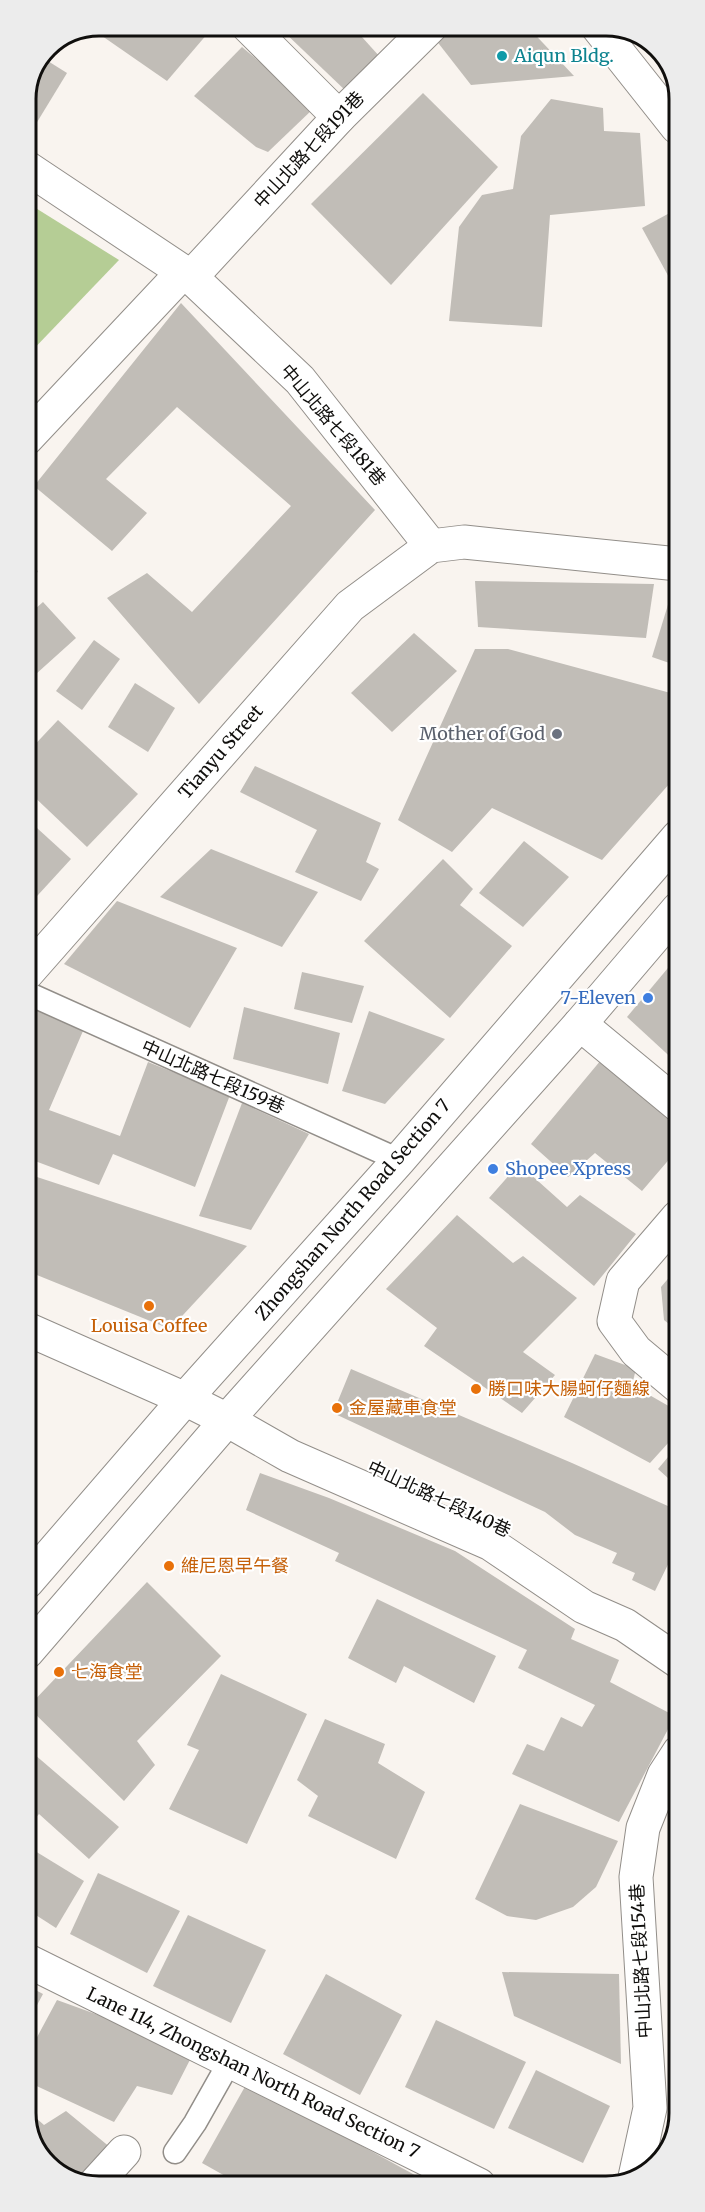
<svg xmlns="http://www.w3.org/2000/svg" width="705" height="2212" viewBox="0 0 705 2212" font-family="Merriweather,'Noto Sans TC',serif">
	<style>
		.green { fill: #b5cd95 }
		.building { fill: #c1bdb7 }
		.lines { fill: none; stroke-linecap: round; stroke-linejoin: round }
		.service-casing { stroke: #928e89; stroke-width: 25 }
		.minor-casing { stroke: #928e89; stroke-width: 35 }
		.secondary-casing { stroke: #928e89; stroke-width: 35 }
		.service { stroke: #fff; stroke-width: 22 }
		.minor { stroke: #fff; stroke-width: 33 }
		.secondary { stroke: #fff; stroke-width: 33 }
		.culture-dot { fill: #0f9aa8; stroke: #fff; stroke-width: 2 }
		.worship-dot { fill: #6b7280; stroke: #fff; stroke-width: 2 }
		.shop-dot { fill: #3f7fe0; stroke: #fff; stroke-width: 2 }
		.food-dot { fill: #e8710a; stroke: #fff; stroke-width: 2 }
		.labels { text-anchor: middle; stroke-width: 4.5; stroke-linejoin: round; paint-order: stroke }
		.culture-label { font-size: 18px; fill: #0d838f; stroke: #fff; text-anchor: start }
		.street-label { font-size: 18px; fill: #100f0d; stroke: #fff }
		.worship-label { font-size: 18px; fill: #5b616d; stroke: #fff; text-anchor: end }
		.shop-label { font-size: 18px; fill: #366cbe; stroke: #fff; text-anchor: end }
		.food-label { font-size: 18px; fill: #c56008; stroke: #fff; text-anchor: start }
		.rim { fill: none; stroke: #100f0d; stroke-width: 3 }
	</style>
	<rect width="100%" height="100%" fill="#f9f4ef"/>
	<g class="green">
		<path d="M26,202L119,260L26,357Z"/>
		<path d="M679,1885V2079L676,2083Z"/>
	</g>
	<g class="building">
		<path d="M99,25L214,26L167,81L92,29Z"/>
		<path d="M285,26H352L380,57L347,92L281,29Z"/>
		<path d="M442,26H527L574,76L471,85L432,35Z"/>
		<path d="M242,47L314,108L268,152L256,147L194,96Z"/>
		<path d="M43,58L67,73L28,137L26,136V95Z"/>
		<path d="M423,93L498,167L391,285L311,204Z"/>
		<path d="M551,99L603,108L604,131L640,133L645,206L550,215L542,327L449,321L459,227L482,195L513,189L521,136Z"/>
		<path d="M677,209V292L642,228Z"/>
		<path d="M181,303L375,510L199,704L107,598L147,573L192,612L291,506L177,407L106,479L147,513L112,551L34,486Z"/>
		<path d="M26,545L38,572L26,577Z"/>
		<path d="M475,581L654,584L646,638L478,627Z"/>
		<path d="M674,585L678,586V666L652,657Z"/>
		<path d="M43,602L76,638L26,683V617Z"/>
		<path d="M414,633L457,671L392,732L351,693Z"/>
		<path d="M94,640L120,659L82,710L56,691Z"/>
		<path d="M475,649H508L678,695V774L602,860L492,808L452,852L398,820Z"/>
		<path d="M135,683L175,708L148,752L108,727Z"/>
		<path d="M58,720L138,794L87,847L26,789V754Z"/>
		<path d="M255,766L381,823L366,862L379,869L361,901L295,872L317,830L240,792Z"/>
		<path d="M26,818L71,859L27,907Z"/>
		<path d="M524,841L569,877L523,927L479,893Z"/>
		<path d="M211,849L318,892L282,947L160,897Z"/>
		<path d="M443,859L473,889L460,905L512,946L450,1018L364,941Z"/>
		<path d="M117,901L237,948L190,1028L64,964Z"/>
		<path d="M678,956V1064L627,1017Z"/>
		<path d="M302,972L364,986L352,1023L294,1009Z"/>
		<path d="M244,1007L340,1033L328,1084L233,1059Z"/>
		<path d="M37,1009L86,1024L49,1110L120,1136L148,1062L230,1095L195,1187L113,1154L99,1185L27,1158V1034Z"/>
		<path d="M369,1011L445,1039L385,1104L342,1091Z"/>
		<path d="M601,1060L678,1121V1149L642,1191L595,1153L568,1177L531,1144Z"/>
		<path d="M242,1103L309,1134L251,1230L199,1216Z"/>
		<path d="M519,1164L567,1207L580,1195L636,1234L594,1286L489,1198Z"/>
		<path d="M37,1177L247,1246L170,1329L27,1271V1199Z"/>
		<path d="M457,1215L513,1263L523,1256L577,1298L523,1352L555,1375L522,1413L424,1346L437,1328L386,1289Z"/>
		<path d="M678,1267L679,1332L664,1320L661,1287Z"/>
		<path d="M595,1354L636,1369L632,1385L679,1412V1431L650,1463L564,1417Z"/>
		<path d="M351,1369L572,1463L679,1511V1542L655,1591L632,1580L635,1573L612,1563L617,1553L575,1535L545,1512L333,1413Z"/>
		<path d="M679,1444V1488L658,1469Z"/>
		<path d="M260,1473L329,1498L455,1551L575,1629L571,1639L619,1660L610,1682L675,1716L619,1822L512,1774L527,1744L544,1751L561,1717L582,1727L595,1705L518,1668L527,1650L335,1561L339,1553L246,1510Z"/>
		<path d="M147,1582L221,1656L137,1741L155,1765L124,1801L28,1707Z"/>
		<path d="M377,1599L496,1656L474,1703L404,1666L396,1683L348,1658Z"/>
		<path d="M221,1674L307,1714L247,1844L169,1809L199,1750L187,1745Z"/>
		<path d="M325,1719L385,1744L378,1763L425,1792L396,1859L308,1816L318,1796L297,1780Z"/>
		<path d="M27,1748L119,1827L89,1859L39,1814L28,1827Z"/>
		<path d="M520,1804L618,1841L596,1887L573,1907L536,1920L507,1916L475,1899Z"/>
		<path d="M35,1851L84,1881L56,1928L28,1910V1863Z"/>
		<path d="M98,1873L180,1911L147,1973L70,1934Z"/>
		<path d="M188,1915L266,1950L231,2023L153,1986Z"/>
		<path d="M502,1972L619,1974L621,2064L514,2016Z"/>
		<path d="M326,1974L402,2015L360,2095L283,2054Z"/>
		<path d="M28,1986L43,1994L28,2022Z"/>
		<path d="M57,2000L195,2050L172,2095L137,2086L114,2122L28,2082V2054Z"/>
		<path d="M436,2020L526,2062L494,2129L405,2087Z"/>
		<path d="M536,2070L610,2106L583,2163L508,2128Z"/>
		<path d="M247,2083L433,2185L243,2186L202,2163Z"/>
		<path d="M28,2111L44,2125L66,2111L111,2148L78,2180L51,2168L28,2131Z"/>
	</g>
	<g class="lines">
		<defs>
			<g id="service">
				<path d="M27,993L399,1160"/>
				<path d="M175,2152L195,2123L230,2061"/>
			</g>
			<g id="minor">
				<path d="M248,26L339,117"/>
				<path d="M597,26L677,127"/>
				<path d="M26,167L191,277L300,380L431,546"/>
				<path d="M191,277L339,117L431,26"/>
				<path d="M26,439L183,272"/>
				<path d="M27,973L350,606L431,546L464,542L678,564"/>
				<path d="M580,1024L678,1105"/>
				<path d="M678,1217L623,1281L614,1321L636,1351L679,1387"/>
				<path d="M27,1329L185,1399L227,1420L290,1456L491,1544L584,1607L625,1625L679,1662"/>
				<path d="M28,1961L479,2185"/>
				<path d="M635,2177L650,2108L636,1877L643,1828L664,1775L679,1752"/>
				<path d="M93,2186L124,2152"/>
			</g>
			<g id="secondary">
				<path d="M27,1582L185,1399L399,1160L678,837"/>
				<path d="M27,1652L227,1420L580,1024L678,909"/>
			</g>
		</defs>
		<use href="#service" class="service-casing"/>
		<use href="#minor" class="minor-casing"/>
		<use href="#secondary" class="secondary-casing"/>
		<use href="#service" class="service"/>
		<use href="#minor" class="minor"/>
		<use href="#secondary" class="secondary"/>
	</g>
	<circle class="culture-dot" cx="502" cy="56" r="6"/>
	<circle class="worship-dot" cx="557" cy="734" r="6"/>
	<g class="shop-dot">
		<circle cx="648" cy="998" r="6"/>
		<circle cx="493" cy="1169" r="6"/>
	</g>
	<g class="food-dot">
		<circle cx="149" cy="1306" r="6"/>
		<circle cx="476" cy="1389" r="6"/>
		<circle cx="337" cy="1408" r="6"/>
		<circle cx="169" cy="1566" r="6"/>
		<circle cx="59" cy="1672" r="6"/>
	</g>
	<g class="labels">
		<g class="culture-label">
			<text x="514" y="62">Aiqun Bldg.</text>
		</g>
		<g class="street-label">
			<text transform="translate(309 150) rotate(-47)" y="6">中山北路七段191巷</text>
			<text transform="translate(333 425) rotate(50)" y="6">中山北路七段181巷</text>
			<text transform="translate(221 752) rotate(-49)" y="6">Tianyu Street</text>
			<text transform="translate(213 1077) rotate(24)" y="6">中山北路七段159巷</text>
			<text transform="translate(353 1210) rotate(-49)" y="6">Zhongshan North Road Section 7</text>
			<text transform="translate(439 1499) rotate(25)" y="6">中山北路七段140巷</text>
			<text transform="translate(641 1961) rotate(-93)" y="6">中山北路七段154巷</text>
			<text transform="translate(253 2073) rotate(26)" y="6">Lane 114, Zhongshan North Road Section 7</text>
		</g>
		<g class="worship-label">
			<text x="545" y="740">Mother of God</text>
		</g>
		<g class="shop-label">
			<text x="636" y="1004">7-Eleven</text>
			<text x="505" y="1175" text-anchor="start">Shopee Xpress</text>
		</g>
		<g class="food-label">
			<text x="149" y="1332" text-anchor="middle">Louisa Coffee</text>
			<text x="488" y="1395">勝口味大腸蚵仔麵線</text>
			<text x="349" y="1414">金屋藏車食堂</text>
			<text x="181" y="1572">維尼恩早午餐</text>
			<text x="71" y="1678">七海食堂</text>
		</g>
	</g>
	<path d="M0 0H705V2212H0ZM99 36H606A63 63 0 0 1 669 99V2113A63 63 0 0 1 606 2176H99A63 63 0 0 1 36 2113V99A63 63 0 0 1 99 36Z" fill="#ececec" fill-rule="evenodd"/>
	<path class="rim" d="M99 36H606A63 63 0 0 1 669 99V2113A63 63 0 0 1 606 2176H99A63 63 0 0 1 36 2113V99A63 63 0 0 1 99 36Z"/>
</svg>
